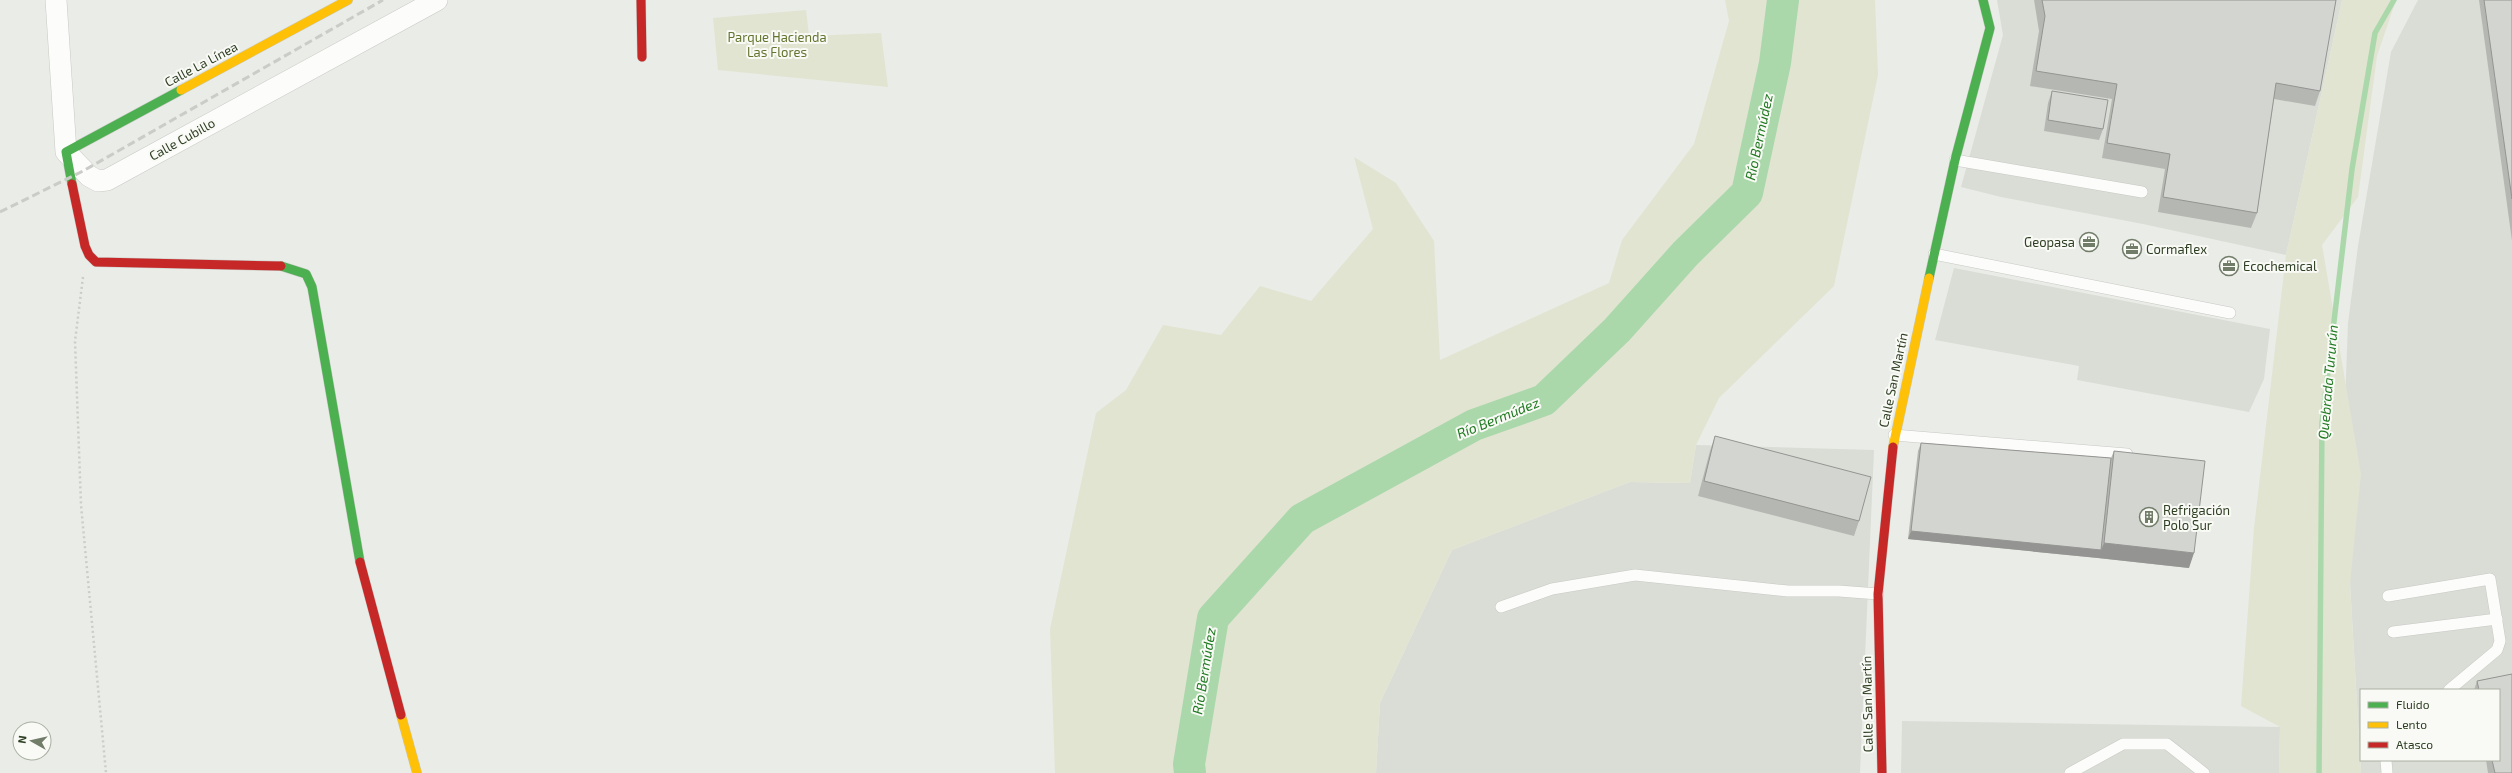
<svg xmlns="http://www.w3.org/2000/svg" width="2512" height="773" viewBox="0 0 2512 773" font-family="'Exo 2',sans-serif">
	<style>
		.built { fill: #daddd6; fill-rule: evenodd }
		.green { fill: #e1e4d1 }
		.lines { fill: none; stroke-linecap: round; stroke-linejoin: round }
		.stream { stroke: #abd8ab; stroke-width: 5.5 }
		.river { stroke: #abd8ab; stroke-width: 32 }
		.lane-casing { stroke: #c7c9c4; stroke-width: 12 }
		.street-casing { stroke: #c7c9c4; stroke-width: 22 }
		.fast-casing { stroke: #c6c9c3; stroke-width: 10 }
		.slow-casing { stroke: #c6c9c3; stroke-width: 10 }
		.jam-casing { stroke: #c6c9c3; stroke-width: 10 }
		.path { stroke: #c9cec6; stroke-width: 2.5; stroke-dasharray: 2 3; stroke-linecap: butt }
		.lane { stroke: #fcfcfb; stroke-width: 11 }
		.street { stroke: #fcfcfb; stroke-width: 21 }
		.fast { stroke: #4caf50; stroke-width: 9 }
		.slow { stroke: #ffc107; stroke-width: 9 }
		.jam { stroke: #c62828; stroke-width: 9 }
		.rail { stroke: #caccc8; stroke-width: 3; stroke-dasharray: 8 4; stroke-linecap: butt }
		.wall { fill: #b5b7b3 }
		.shaded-wall { fill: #949592 }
		.building { fill: #d3d5d0; stroke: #949592 }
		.labels { text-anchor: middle; stroke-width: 4; stroke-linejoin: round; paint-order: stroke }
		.park-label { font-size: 13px; fill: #647530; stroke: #f9faf6 }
		.street-label { font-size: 13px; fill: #304025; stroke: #f9faf6 }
		.poi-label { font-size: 13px; fill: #304025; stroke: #f9faf6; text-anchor: start }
		.water-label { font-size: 14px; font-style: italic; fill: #207a22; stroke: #f9faf6 }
	</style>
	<rect width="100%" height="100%" fill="#eaece7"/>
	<g class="built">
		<path d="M1997,0H2342L2286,255L2143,224L2001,197L1961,187L2003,35Z"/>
		<path d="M2418,0H2512V773H2361L2343,461L2348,323L2358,246L2391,52ZM2361,690H2499V760H2361Z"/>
		<path d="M1954,268L2270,329L2264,379L2249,412L2077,380L2079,366L1935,340Z"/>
		<path d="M1696,445L1874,450L1860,773H1376L1380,703L1452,550L1630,482L1690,483Z"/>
		<path d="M1902,721L2280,727L2279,773H1901Z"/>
	</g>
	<g class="green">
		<path d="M1725,0H1875L1878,75L1834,286L1719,398L1696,445L1690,483L1630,482L1452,550L1380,703L1376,773H1055L1050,629L1096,413L1126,390L1163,325L1221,335L1260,286L1311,301L1373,229L1354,157L1396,183L1434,241L1440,360L1609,283L1622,240L1694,144L1729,21Z"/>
		<path d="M2342,0H2396L2377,56L2358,197L2322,245L2361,474L2350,585L2361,773H2279L2280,727L2241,706L2254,528L2286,255Z"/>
		<path d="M806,10L809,36L881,33L888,87L718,70L713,18Z"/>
	</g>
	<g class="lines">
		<path class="stream" d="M2319,773L2322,423L2352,169L2375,33L2394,0"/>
		<path class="river" d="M1190,773L1189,764L1213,618L1302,519L1474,425L1544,400L1617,330L1685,254L1747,193L1775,63L1783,0"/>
		<defs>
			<g id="lane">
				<path d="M1955,160L2142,192"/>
				<path d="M1934,254L2230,313"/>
				<path d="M1894,435L2127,454"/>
				<path d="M2388,596L2490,579L2500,641L2497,650L2449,690"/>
				<path d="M1501,607L1552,589L1635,575L1788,591H1839L1878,594"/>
				<path d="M2393,632L2497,619"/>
				<path d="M2386,760L2387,773"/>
				<path d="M2070,773L2123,744H2167L2204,773"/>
			</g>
			<path id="street" d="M56,0L66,152L89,176L98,181L107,180L437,0"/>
			<g id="fast">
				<path d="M72,184L66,152L181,90"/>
				<path d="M281,266L306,274L312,287L360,562"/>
				<path d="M1929,278L1955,160L1990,28L1983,0"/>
			</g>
			<g id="slow">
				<path d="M181,90L348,0"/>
				<path d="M1893,447L1929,278"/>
				<path d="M401,715L417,773"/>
			</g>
			<g id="jam">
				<path d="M641,0L642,57"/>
				<path d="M72,184L85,246L89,255L96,262L281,266"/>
				<path d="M360,562L401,715"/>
				<path d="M1882,773L1878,594L1893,447"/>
			</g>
		</defs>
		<use href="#lane" class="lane-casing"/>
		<use href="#street" class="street-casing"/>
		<use href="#fast" class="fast-casing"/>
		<use href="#slow" class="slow-casing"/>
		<use href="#jam" class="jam-casing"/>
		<path class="path" d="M83,277L75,341L81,505L106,773"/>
		<use href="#lane" class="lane"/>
		<use href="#street" class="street"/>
		<use href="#fast" class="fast"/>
		<use href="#slow" class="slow"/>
		<use href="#jam" class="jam"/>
		<path class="rail" d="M0,212L83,171L383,0"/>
	</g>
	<g class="wall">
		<path d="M2034,0H2336L2320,91L2315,106L2274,99L2257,213L2251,228L2158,212L2165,169L2102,158L2112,99L2030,86L2039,31Z"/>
		<path d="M2479,0H2512V241Z"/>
		<path d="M2052,91L2103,129L2099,140L2044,131L2048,103Z"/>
		<path d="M1715,436L1859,521L1854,536L1698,496L1710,451Z"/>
		<path d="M1921,443L2111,458L2114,451L2189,568L2098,558L1908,539L1918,451Z"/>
		<path d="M2512,674V773H2488L2486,760H2499V690H2474L2477,681Z"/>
	</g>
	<path class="shaded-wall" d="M1911,531L2101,550L2104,543L2194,553L2189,568L2098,558L1908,539Z"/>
	<g class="building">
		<path d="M2042,0H2336L2320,91L2276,83L2257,213L2163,197L2170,154L2107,143L2117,84L2036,71L2045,16Z"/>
		<path d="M2484,0H2512V199Z"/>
		<path d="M2052,91L2108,100L2103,129L2048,120Z"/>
		<path d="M1715,436L1871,477L1859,521L1704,481Z"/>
		<path d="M1921,443L2111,458L2101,550L1911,531Z"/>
		<path d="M2114,451L2205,461L2194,553L2104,543Z"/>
		<path d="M2512,674V773H2495L2492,760H2499V690H2479L2477,681Z"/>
	</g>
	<defs>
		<symbol id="office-ring" viewBox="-11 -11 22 22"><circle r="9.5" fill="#f9faf6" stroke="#717c69" stroke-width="1.5"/><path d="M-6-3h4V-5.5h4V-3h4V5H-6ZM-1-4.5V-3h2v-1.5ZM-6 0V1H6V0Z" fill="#717c69"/></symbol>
		<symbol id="building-ring" viewBox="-11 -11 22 22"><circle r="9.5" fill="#f9faf6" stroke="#717c69" stroke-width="1.5"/><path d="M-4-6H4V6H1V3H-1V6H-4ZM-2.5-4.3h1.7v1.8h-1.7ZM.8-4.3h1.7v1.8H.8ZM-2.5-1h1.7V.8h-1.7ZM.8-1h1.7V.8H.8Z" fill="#717c69"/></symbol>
	</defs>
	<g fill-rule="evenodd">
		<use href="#office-ring" x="2078" y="231" width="22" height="22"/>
		<use href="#office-ring" x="2121" y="238" width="22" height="22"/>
		<use href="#office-ring" x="2218" y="255" width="22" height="22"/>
		<use href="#building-ring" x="2138" y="506" width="22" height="22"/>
	</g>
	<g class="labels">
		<g class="park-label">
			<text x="777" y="42">Parque Hacienda<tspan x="777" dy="15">Las Flores</tspan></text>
		</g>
		<g class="street-label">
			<text transform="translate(201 64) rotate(-28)" y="5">Calle La Línea</text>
			<text transform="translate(182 139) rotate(-29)" y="5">Calle Cubillo</text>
			<text transform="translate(1893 380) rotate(-78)" y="5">Calle San Martín</text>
			<text transform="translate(1867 704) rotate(-91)" y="5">Calle San Martín</text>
		</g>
		<g class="poi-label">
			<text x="2075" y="247" text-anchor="end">Geopasa</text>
			<text x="2146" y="254">Cormaflex</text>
			<text x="2243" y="271">Ecochemical</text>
			<text x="2163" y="515">Refrigación<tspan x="2163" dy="15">Polo Sur</tspan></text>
		</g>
		<g class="water-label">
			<text transform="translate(1759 137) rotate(-78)" y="5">Río Bermúdez</text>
			<text transform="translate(2328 382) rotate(-85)" y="5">Quebrada Tururún</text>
			<text transform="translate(1498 418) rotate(-22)" y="5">Río Bermúdez</text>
			<text transform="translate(1204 671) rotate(-81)" y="5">Río Bermúdez</text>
		</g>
	</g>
	<rect x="2360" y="689" width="140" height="72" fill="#f9faf6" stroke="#a9b0a2"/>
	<rect x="2368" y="702" width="20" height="6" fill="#4caf50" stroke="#a9b0a2"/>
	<text x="2396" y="709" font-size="12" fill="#304025">Fluido</text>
	<rect x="2368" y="722" width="20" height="6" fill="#ffc107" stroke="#a9b0a2"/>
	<text x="2396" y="729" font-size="12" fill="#304025">Lento</text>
	<rect x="2368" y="742" width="20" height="6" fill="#c62828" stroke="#a9b0a2"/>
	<text x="2396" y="749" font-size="12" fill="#304025">Atasco</text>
	<g transform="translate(32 741) rotate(278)"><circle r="19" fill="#f9faf6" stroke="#a9b0a2"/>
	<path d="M0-3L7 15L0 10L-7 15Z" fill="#717c69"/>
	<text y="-6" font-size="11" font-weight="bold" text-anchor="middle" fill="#304025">N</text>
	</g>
</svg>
